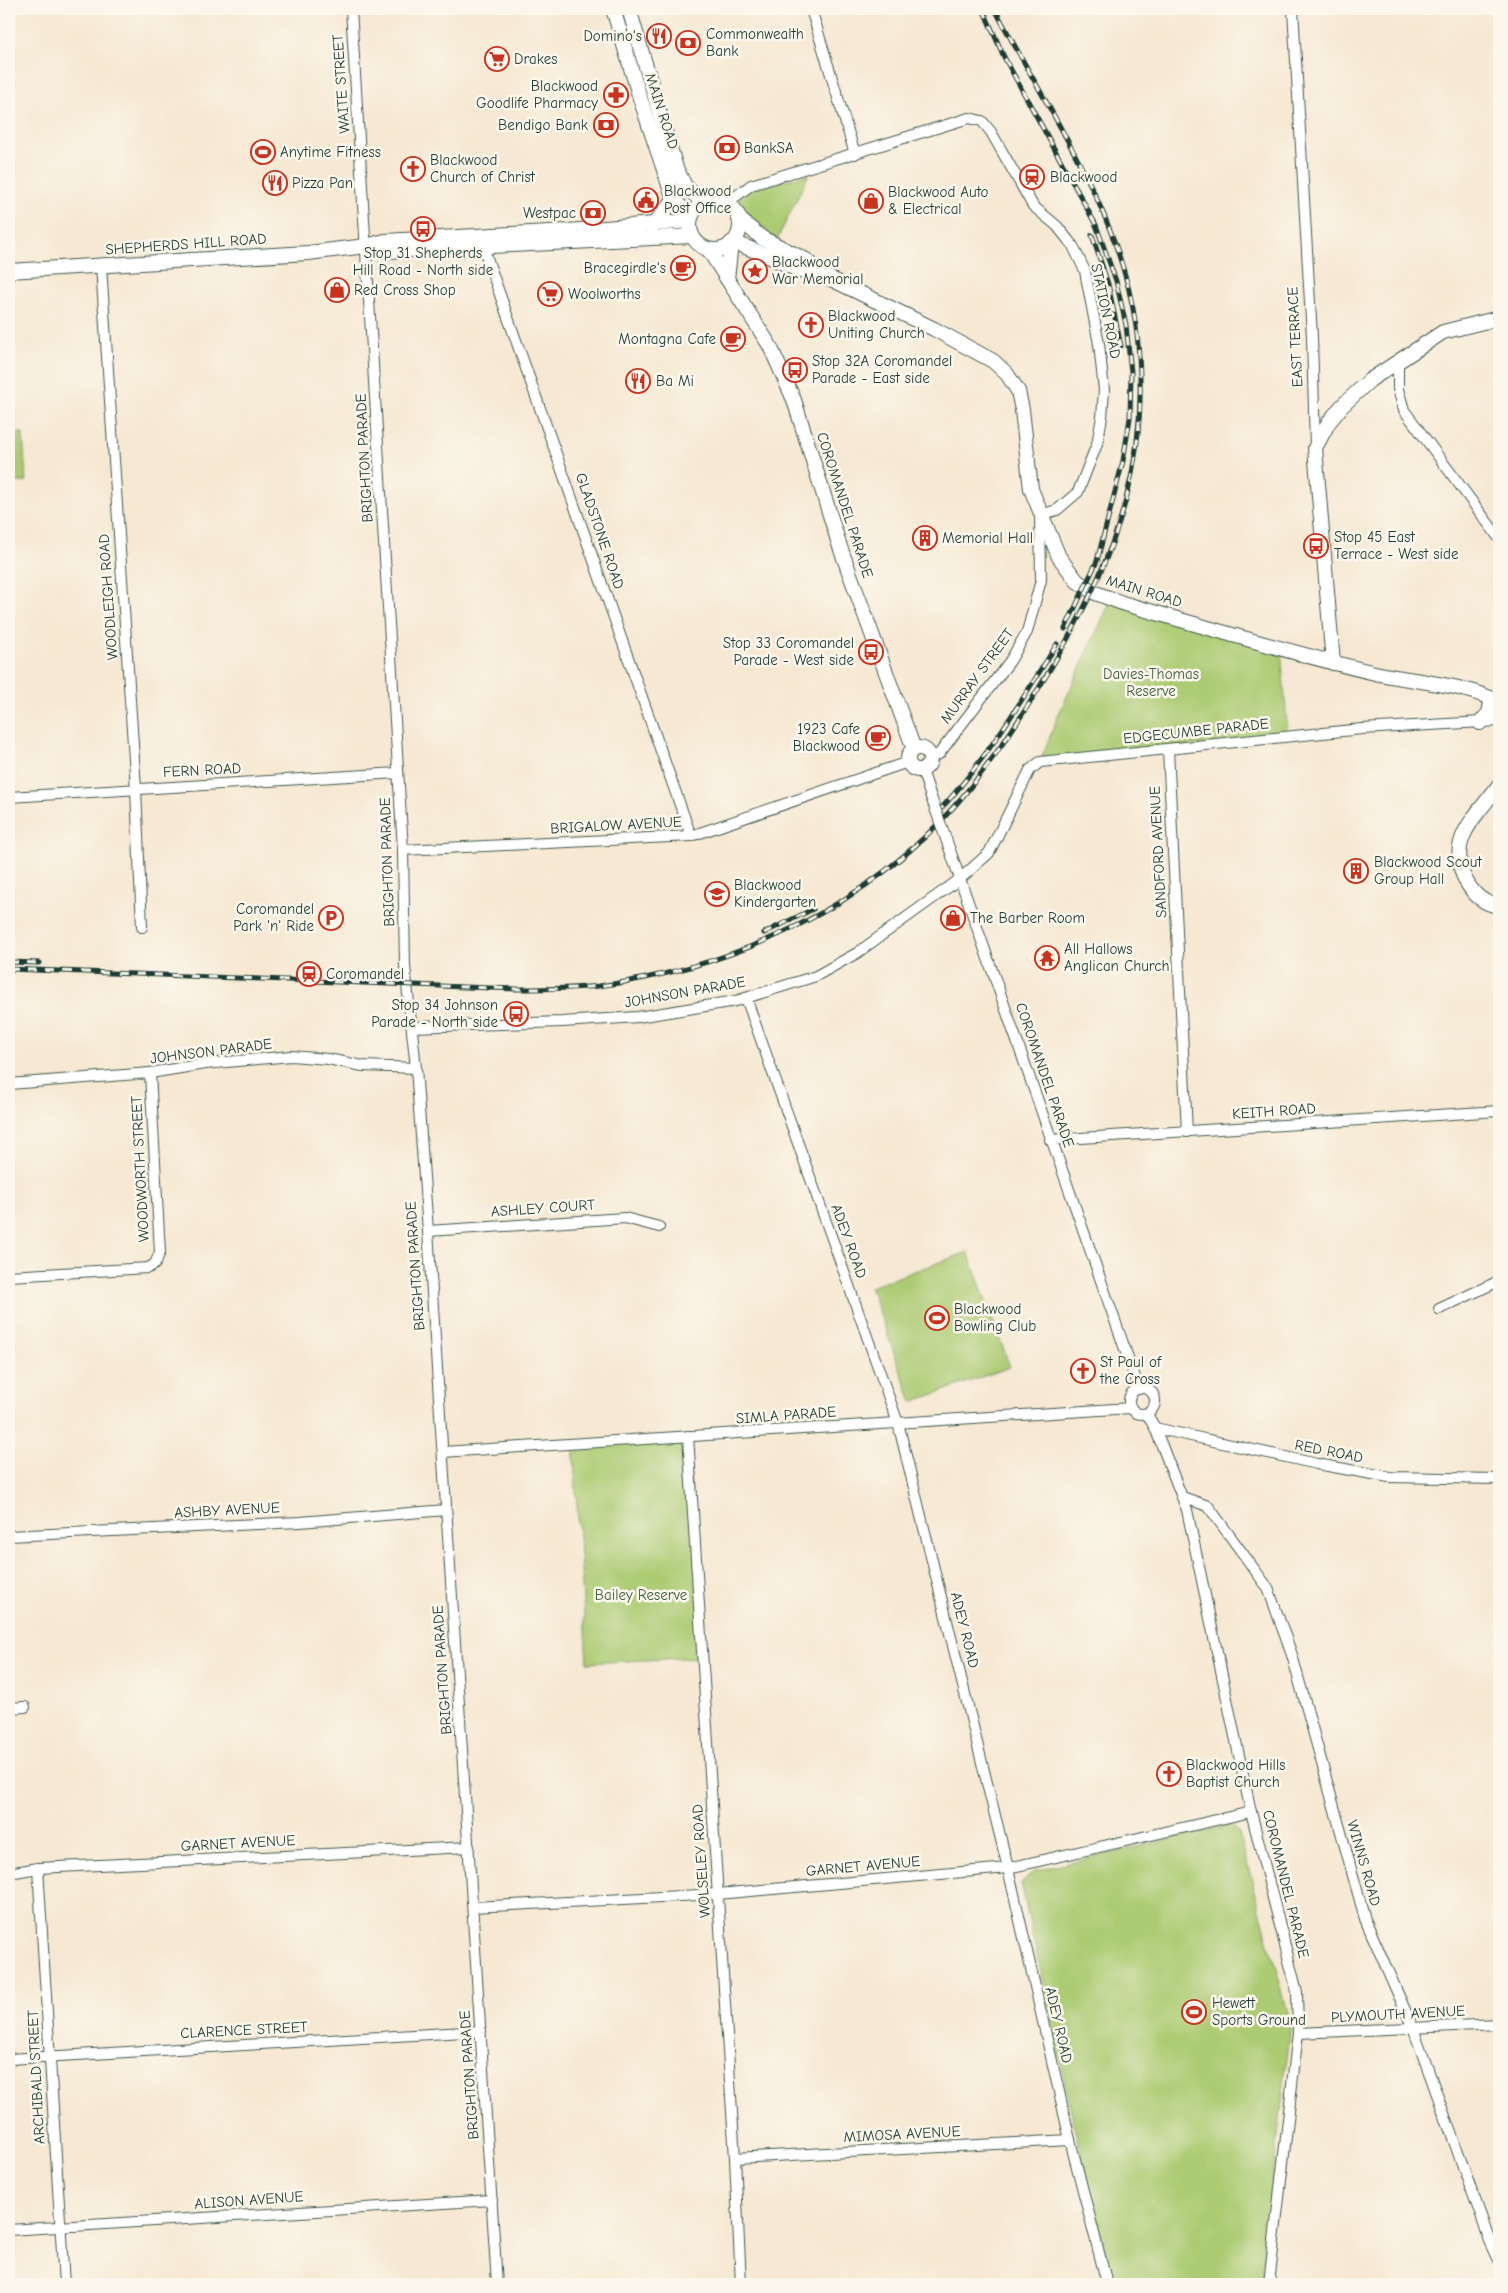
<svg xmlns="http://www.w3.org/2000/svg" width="1508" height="2293" viewBox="0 0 1508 2293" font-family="'Comic Neue',sans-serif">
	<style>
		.green { fill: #accb72; stroke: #668453 }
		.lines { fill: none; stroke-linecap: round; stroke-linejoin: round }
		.street-casing { stroke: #3f574c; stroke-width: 12 }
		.secondary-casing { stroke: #3f574c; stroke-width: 16 }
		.street { stroke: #fff; stroke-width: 10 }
		.secondary { stroke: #fff; stroke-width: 14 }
		.rail-casing { stroke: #1f3d34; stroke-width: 5 }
		.rail { stroke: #fbf7ec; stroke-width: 3; stroke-dasharray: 9; stroke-linecap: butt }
		.street-bridge-casing { stroke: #3f574c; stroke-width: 12; stroke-linecap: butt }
		.street-bridge { stroke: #fff; stroke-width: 10 }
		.labels { text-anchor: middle; stroke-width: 5; stroke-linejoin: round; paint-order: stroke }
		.poi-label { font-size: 15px; fill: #1f3d34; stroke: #fbf7ec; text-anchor: start }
		.street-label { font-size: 15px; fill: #1f3d34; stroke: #fbf7ec }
		.park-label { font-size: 15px; fill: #426044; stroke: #fbf7ec }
	</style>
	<rect width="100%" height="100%" fill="#fbf7ec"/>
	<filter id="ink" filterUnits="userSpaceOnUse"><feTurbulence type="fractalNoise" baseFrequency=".02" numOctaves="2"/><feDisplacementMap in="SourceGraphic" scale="10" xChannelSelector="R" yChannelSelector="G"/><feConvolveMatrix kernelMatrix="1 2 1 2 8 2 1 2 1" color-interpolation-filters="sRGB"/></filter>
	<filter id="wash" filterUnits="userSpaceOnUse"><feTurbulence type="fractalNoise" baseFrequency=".0096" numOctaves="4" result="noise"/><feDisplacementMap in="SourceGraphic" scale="20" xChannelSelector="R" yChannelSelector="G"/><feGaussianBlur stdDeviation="1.12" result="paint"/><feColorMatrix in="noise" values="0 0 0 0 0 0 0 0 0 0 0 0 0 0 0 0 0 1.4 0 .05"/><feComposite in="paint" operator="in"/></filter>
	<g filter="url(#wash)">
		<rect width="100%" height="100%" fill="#f6e8d2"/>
		<g class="green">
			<path d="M809,174L777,240C762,229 746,216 739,198L752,189Z"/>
			<path d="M9,433H23L26,482H9Z"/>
			<path d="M1111,600L1281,648L1288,736L1040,762L1057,718Z"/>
			<path d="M968,1252L1010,1367L912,1402L870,1287Z"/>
			<path d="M688,1436L702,1657L587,1663L573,1444Z"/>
			<path d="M1230,1825L1239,1833L1291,2024L1261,2284H1113L1077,2139L1021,1883L1035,1871Z"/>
		</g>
	</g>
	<g filter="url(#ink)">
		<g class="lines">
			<defs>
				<g id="street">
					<path d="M351,9L403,850L405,966L416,1068L428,1231L497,2284"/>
					<path d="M811,9L855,154"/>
					<path d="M1293,9L1312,337L1315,447"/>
					<path d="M727,203L751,185L969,118L982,121L991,132L1033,206L1057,226L1073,246L1085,271L1099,344L1104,390L1102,417L1097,444L1078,492L1057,510L1040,515L1041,580L1027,632L1010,661L939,754L930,757"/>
					<path d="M481,241L691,836"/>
					<path d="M101,266L136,789L142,927"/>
					<path d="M1398,361V389L1404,410L1499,538"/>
					<path d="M1168,750L1187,1132"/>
					<path d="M922,770L931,797"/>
					<path d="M9,797L398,773"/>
					<path d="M946,839L1139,1389"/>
					<path d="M403,850L691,836L908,762"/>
					<path d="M746,998L898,1423L1008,1868L1070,2140L1107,2284"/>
					<path d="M412,1027L562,1022L638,1017L736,1001L816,976L857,953L960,879L989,853L1030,770L1040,762L1362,729L1499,721"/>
					<path d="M9,1084L150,1073L205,1064L291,1056L328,1059L363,1066L416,1068"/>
					<path d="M1050,1140L1499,1111"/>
					<path d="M428,1231L625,1218L659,1227"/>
					<path d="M9,1276L148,1268L155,1264L160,1252L150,1073"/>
					<path d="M1439,1309L1499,1281"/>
					<circle cx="1142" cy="1401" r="13"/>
					<path d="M1147,1414L1155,1428L1187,1510L1251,1812L1297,1992L1298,2033L1269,2284"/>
					<path d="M1155,1428L1317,1464L1389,1477L1499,1479"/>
					<path d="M688,1436L735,2158L741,2284"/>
					<path d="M443,1452L1131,1408"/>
					<path d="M1182,1497L1208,1506L1268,1588L1292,1655L1365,1919L1413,2028L1490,2241L1499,2260"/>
					<path d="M9,1536L300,1522L446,1510"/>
					<path d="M9,1708L25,1707"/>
					<path d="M38,1868L64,2284"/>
					<path d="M9,1873L38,1868L469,1847"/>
					<path d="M473,1907L718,1894L1008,1868L1251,1812"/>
					<path d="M1298,2033L1499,2024"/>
					<path d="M9,2059L481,2031"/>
					<path d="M735,2158L1070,2140"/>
					<path d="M9,2230L492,2200"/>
				</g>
				<g id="secondary">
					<path d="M613,9L640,98L674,200L691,217"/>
					<path d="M629,9L676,168L685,186L703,203"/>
					<circle cx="715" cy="225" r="25"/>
					<path d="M739,219L762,238L806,260L826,276"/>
					<path d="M653,225L674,200"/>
					<path d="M733,242L766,255L800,271L829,278L934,329L993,361L1007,374L1018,391L1022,410L1031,489L1059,557L1077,581L1093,592L1122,603C1206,627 1290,653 1375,673C1409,681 1472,685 1499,703"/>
					<path d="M369,247L388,251L692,236"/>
					<path d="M708,249L770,346L794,400L840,547L914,749"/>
					<path d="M9,271L308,253L366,246L385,241L568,231L690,221"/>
					<path d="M727,279L731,243"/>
					<path d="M1333,663L1315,448L1329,422L1342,406L1370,380L1443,332L1499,318"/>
					<path d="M1480,723L1489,713L1492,698"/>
					<circle cx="919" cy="759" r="11"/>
					<path d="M1499,785C1477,816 1445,840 1466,881C1473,894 1484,904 1499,906"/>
				</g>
			</defs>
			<use href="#street" class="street-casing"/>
			<use href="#secondary" class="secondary-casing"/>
			<use href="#street" class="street"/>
			<use href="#secondary" class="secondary"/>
			<defs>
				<g id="rail">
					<path d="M983,9L1004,57L1096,225L1116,281L1126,325L1131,372L1130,418L1123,461L1097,561L1065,629"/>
					<path d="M1092,235L1108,284L1121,346"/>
					<path d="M937,813C984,763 1020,703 1057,644"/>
					<path d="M764,933L813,909"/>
					<path d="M9,962L39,963"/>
					<path d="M9,969L517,989C545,989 572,989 599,986C736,967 868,907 958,802C995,759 1027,709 1055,661C1118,554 1153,453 1136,327C1120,210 1048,112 995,9"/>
				</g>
			</defs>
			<use href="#rail" class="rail-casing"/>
			<use href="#rail" class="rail"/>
			<defs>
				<path id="street-bridge" d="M931,797L946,839"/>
			</defs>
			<use href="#street-bridge" class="street-bridge-casing"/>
			<use href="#street-bridge" class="street-bridge"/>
		</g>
	</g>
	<defs>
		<symbol id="restaurant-ring" viewBox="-11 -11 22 22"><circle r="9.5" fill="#fbf7ec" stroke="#c8321e" stroke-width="1.5"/><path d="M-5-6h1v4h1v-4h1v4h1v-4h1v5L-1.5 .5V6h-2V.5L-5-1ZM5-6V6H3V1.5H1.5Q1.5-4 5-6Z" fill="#c8321e"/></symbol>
		<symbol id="bank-ring" viewBox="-11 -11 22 22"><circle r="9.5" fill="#fbf7ec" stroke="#c8321e" stroke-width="1.5"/><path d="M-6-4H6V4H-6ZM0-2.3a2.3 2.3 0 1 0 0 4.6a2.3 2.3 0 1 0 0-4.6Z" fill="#c8321e"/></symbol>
		<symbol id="supermarket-ring" viewBox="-11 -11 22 22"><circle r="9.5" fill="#fbf7ec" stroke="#c8321e" stroke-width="1.5"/><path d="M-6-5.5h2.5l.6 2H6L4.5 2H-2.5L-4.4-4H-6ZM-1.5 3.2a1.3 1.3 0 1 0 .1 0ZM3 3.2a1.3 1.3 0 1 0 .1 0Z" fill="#c8321e"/></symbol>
		<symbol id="pharmacy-ring" viewBox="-11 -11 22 22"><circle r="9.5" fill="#fbf7ec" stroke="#c8321e" stroke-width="1.5"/><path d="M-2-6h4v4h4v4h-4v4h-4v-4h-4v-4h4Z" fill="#c8321e"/></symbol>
		<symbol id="stadium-ring" viewBox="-11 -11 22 22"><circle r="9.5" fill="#fbf7ec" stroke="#c8321e" stroke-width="1.5"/><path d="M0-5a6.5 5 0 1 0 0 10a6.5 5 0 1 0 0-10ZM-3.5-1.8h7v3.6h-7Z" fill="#c8321e"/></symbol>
		<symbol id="church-ring" viewBox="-11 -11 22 22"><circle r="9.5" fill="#fbf7ec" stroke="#c8321e" stroke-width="1.5"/><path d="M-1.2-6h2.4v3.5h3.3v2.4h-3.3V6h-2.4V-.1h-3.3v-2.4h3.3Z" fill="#c8321e"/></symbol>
		<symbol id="station-ring" viewBox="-11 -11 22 22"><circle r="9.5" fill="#fbf7ec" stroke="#c8321e" stroke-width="1.5"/><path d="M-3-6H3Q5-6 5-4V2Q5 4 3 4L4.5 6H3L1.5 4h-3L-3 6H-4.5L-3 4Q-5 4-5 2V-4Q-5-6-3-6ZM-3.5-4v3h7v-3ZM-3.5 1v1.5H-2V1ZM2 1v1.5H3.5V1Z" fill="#c8321e"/></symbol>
		<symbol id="civic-ring" viewBox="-11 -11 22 22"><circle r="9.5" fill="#fbf7ec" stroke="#c8321e" stroke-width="1.5"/><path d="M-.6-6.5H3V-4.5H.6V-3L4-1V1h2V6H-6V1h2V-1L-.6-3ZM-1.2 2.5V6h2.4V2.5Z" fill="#c8321e"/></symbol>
		<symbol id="shop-ring" viewBox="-11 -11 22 22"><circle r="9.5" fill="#fbf7ec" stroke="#c8321e" stroke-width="1.5"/><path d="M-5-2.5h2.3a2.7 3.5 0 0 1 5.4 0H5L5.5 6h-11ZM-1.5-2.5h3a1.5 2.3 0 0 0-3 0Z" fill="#c8321e"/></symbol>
		<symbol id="bus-ring" viewBox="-11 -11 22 22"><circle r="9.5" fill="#fbf7ec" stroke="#c8321e" stroke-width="1.5"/><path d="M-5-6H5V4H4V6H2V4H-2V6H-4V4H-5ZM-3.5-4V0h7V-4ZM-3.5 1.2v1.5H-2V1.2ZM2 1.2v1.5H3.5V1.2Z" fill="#c8321e"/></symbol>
		<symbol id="cafe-ring" viewBox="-11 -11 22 22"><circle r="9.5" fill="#fbf7ec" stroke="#c8321e" stroke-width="1.5"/><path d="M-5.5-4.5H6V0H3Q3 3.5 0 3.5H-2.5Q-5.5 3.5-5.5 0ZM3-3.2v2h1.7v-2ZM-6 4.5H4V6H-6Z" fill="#c8321e"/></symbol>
		<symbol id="sight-ring" viewBox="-11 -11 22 22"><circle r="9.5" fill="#fbf7ec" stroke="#c8321e" stroke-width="1.5"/><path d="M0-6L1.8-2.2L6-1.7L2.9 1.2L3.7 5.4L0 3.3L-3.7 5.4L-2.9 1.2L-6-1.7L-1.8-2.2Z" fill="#c8321e"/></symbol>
		<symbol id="building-ring" viewBox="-11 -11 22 22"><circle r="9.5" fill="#fbf7ec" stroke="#c8321e" stroke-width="1.5"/><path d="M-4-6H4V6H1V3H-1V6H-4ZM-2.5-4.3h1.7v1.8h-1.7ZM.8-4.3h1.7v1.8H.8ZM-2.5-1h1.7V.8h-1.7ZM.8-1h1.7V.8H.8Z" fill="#c8321e"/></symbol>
		<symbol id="school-ring" viewBox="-11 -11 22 22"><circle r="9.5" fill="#fbf7ec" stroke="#c8321e" stroke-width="1.5"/><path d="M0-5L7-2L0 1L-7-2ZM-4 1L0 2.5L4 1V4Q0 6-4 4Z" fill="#c8321e"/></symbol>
		<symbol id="parking-ring" viewBox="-11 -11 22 22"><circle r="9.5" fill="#fbf7ec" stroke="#c8321e" stroke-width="1.5"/><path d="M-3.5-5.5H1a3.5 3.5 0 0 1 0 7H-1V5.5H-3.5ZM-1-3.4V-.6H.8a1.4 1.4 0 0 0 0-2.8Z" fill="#c8321e"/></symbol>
		<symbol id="temple-ring" viewBox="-11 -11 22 22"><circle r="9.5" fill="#fbf7ec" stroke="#c8321e" stroke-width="1.5"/><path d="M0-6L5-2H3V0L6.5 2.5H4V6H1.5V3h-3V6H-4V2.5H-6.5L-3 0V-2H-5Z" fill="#c8321e"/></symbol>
	</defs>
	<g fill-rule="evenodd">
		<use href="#restaurant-ring" x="645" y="22" width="28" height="28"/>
		<use href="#bank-ring" x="674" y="29" width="28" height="28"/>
		<use href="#supermarket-ring" x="483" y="45" width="28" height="28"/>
		<use href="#pharmacy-ring" x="602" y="81" width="28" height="28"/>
		<use href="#bank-ring" x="592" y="111" width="28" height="28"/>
		<use href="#bank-ring" x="713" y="134" width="28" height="28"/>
		<use href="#stadium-ring" x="249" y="138" width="28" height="28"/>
		<use href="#church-ring" x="399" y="155" width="28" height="28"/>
		<use href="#station-ring" x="1018" y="163" width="28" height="28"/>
		<use href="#restaurant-ring" x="261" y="169" width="28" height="28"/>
		<use href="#civic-ring" x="632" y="186" width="28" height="28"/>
		<use href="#shop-ring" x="857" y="187" width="28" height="28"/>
		<use href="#bank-ring" x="579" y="199" width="28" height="28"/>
		<use href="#bus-ring" x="409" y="215" width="28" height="28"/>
		<use href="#cafe-ring" x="669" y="254" width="28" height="28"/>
		<use href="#sight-ring" x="741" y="257" width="28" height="28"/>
		<use href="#shop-ring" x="323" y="276" width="28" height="28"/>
		<use href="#supermarket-ring" x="536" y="280" width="28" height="28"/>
		<use href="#church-ring" x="797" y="311" width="28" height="28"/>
		<use href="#cafe-ring" x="719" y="325" width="28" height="28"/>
		<use href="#bus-ring" x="781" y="356" width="28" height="28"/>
		<use href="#restaurant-ring" x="624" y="367" width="28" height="28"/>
		<use href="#building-ring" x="911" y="524" width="28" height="28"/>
		<use href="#bus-ring" x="1302" y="532" width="28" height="28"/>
		<use href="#bus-ring" x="857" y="638" width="28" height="28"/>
		<use href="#cafe-ring" x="864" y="724" width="28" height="28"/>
		<use href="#building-ring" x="1342" y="857" width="28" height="28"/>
		<use href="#school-ring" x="703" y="880" width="28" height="28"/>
		<use href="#parking-ring" x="317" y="904" width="28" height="28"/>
		<use href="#shop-ring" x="939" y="904" width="28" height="28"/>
		<use href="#temple-ring" x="1033" y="944" width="28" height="28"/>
		<use href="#station-ring" x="295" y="960" width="28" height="28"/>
		<use href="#bus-ring" x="502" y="1000" width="28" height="28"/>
		<use href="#stadium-ring" x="923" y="1304" width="28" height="28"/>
		<use href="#church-ring" x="1069" y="1357" width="28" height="28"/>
		<use href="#church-ring" x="1155" y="1760" width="28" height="28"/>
		<use href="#stadium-ring" x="1180" y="1998" width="28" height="28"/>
	</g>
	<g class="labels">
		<g class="poi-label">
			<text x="706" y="39">Commonwealth<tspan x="706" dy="17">Bank</tspan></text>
			<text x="642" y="41" text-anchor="end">Domino's</text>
			<text x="514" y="64">Drakes</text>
			<text x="598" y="91" text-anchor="end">Blackwood<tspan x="598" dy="17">Goodlife Pharmacy</tspan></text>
			<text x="588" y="130" text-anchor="end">Bendigo Bank</text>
			<text x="744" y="153">BankSA</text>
			<text x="280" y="157">Anytime Fitness</text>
			<text x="430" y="165">Blackwood<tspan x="430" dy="17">Church of Christ</tspan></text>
			<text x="1050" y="182">Blackwood</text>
			<text x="292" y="188">Pizza Pan</text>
			<text x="664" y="196">Blackwood<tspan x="664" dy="17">Post Office</tspan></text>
			<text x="888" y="197">Blackwood Auto<tspan x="888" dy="17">&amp; Electrical</tspan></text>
			<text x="576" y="218" text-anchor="end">Westpac</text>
			<text x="423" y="258" text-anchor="middle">Stop 31 Shepherds<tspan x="423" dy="17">Hill Road - North side</tspan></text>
			<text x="772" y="267">Blackwood<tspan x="772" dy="17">War Memorial</tspan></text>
			<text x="666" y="273" text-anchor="end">Bracegirdle's</text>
			<text x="354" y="295">Red Cross Shop</text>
			<text x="568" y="299">Woolworths</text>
			<text x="828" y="321">Blackwood<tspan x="828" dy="17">Uniting Church</tspan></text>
			<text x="716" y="344" text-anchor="end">Montagna Cafe</text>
			<text x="812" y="366">Stop 32A Coromandel<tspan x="812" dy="17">Parade - East side</tspan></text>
			<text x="656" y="386">Ba Mi</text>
			<text x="1334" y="542">Stop 45 East<tspan x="1334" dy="17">Terrace - West side</tspan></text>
			<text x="942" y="543">Memorial Hall</text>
			<text x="854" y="648" text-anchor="end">Stop 33 Coromandel<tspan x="854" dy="17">Parade - West side</tspan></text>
			<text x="860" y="734" text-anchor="end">1923 Cafe<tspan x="860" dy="17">Blackwood</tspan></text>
			<text x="1374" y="867">Blackwood Scout<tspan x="1374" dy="17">Group Hall</tspan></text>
			<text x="734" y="890">Blackwood<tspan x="734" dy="17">Kindergarten</tspan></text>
			<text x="314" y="914" text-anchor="end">Coromandel<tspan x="314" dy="17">Park 'n' Ride</tspan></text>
			<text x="970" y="923">The Barber Room</text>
			<text x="1064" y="954">All Hallows<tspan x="1064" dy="17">Anglican Church</tspan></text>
			<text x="326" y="979">Coromandel</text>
			<text x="498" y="1010" text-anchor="end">Stop 34 Johnson<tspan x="498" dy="17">Parade - North side</tspan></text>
			<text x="954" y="1314">Blackwood<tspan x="954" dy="17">Bowling Club</tspan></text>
			<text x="1100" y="1367">St Paul of<tspan x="1100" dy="17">the Cross</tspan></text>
			<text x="1186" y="1770">Blackwood Hills<tspan x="1186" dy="17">Baptist Church</tspan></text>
			<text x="1212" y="2008">Hewett<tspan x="1212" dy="17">Sports Ground</tspan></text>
		</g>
		<g class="street-label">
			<text transform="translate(341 84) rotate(-94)" y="5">WAITE STREET</text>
			<text transform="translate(662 111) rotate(72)" y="5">MAIN ROAD</text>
			<text transform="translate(186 244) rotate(-4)" y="5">SHEPHERDS HILL ROAD</text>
			<text transform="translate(1106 311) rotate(78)" y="5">STATION ROAD</text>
			<text transform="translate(1295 337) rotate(-93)" y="5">EAST TERRACE</text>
			<text transform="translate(364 458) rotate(-93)" y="5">BRIGHTON PARADE</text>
			<text transform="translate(845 505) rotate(72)" y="5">COROMANDEL PARADE</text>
			<text transform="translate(600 531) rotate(71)" y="5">GLADSTONE ROAD</text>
			<text transform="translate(1144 591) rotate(17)" y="5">MAIN ROAD</text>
			<text transform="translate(108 597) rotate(-94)" y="5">WOODLEIGH ROAD</text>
			<text transform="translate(977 676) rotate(-54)" y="5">MURRAY STREET</text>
			<text transform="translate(1196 731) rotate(-6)" y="5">EDGECUMBE PARADE</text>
			<text transform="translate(202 770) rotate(-3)" y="5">FERN ROAD</text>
			<text transform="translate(616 825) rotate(-3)" y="5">BRIGALOW AVENUE</text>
			<text transform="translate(1158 852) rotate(-93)" y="5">SANDFORD AVENUE</text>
			<text transform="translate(387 862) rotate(-92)" y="5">BRIGHTON PARADE</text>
			<text transform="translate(685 992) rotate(-10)" y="5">JOHNSON PARADE</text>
			<text transform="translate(211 1051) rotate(-7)" y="5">JOHNSON PARADE</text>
			<text transform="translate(1045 1075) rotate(71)" y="5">COROMANDEL PARADE</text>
			<text transform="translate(1274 1111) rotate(-4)" y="5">KEITH ROAD</text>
			<text transform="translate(140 1169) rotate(-93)" y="5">WOODWORTH STREET</text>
			<text transform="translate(543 1208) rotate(-4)" y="5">ASHLEY COURT</text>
			<text transform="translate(849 1241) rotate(70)" y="5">ADEY ROAD</text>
			<text transform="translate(415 1266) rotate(-94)" y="5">BRIGHTON PARADE</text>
			<text transform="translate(786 1415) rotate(-4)" y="5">SIMLA PARADE</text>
			<text transform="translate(1329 1451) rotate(11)" y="5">RED ROAD</text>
			<text transform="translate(227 1510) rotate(-3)" y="5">ASHBY AVENUE</text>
			<text transform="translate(965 1630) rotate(76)" y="5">ADEY ROAD</text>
			<text transform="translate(442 1670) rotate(-94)" y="5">BRIGHTON PARADE</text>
			<text transform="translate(238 1843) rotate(-3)" y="5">GARNET AVENUE</text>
			<text transform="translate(701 1861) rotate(-94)" y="5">WOLSELEY ROAD</text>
			<text transform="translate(1364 1863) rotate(74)" y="5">WINNS ROAD</text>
			<text transform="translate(863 1866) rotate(-5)" y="5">GARNET AVENUE</text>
			<text transform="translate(1286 1884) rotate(76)" y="5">COROMANDEL PARADE</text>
			<text transform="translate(1398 2014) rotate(-3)" y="5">PLYMOUTH AVENUE</text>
			<text transform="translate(1059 2025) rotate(77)" y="5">ADEY ROAD</text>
			<text transform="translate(244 2030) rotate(-3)" y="5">CLARENCE STREET</text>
			<text transform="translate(469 2075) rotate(-94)" y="5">BRIGHTON PARADE</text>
			<text transform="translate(36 2077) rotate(-93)" y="5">ARCHIBALD STREET</text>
			<text transform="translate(902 2134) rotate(-3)" y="5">MIMOSA AVENUE</text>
			<text transform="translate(249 2200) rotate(-4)" y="5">ALISON AVENUE</text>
		</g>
		<g class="park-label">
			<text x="1151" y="679">Davies-Thomas<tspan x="1151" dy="17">Reserve</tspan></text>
			<text x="641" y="1600">Bailey Reserve</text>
		</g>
	</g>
	<rect width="1508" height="2293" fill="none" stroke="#fbf7ec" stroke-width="30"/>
</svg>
